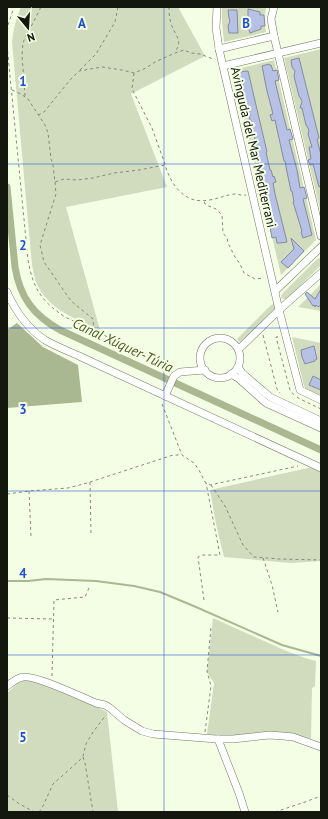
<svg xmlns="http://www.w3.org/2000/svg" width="328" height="819" viewBox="0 0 328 819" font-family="'PT Sans',sans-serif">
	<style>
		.green { fill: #d1dbbe }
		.water { fill: #aab892 }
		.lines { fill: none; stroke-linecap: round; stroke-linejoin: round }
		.stream { stroke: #aab892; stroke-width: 2 }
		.canal { stroke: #aab892; stroke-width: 7 }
		.building { fill: #b7c1e6; stroke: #848aa0 }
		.minor-casing { stroke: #727a64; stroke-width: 8 }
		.path { stroke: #858b7a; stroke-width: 1; stroke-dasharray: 3 3; stroke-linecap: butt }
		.minor { stroke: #fff; stroke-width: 7 }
		.grid { fill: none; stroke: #1d4ed8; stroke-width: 1; stroke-opacity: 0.55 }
		.labels { text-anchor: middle; stroke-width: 4; stroke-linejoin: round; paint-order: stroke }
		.street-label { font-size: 13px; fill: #14170e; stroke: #f4fee5 }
		.water-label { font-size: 14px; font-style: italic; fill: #4b5c23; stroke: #f4fee5 }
		.grid-label { font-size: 13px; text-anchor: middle; font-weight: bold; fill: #1d4ed8; stroke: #f4fee5; stroke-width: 4; stroke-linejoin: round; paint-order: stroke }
	</style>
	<rect width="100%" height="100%" fill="#f4fee5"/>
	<g class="green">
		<path d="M21,7H178L205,56L131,94L167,187L66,207L100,330C76,319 47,309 36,282C33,274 32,264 31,255L12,42C13,30 16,19 21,7Z"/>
		<path d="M222,7H266L264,20L266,32L224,42L222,22Z"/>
		<path d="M321,49V214L284,58Z"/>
		<path d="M274,60L316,240L281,275L233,70Z"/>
		<path d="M320,258L321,259V265L287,299H283L281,298L282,294L317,259Z"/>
		<path d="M321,284V311L298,307Z"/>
		<path d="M273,304L275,305L276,309L241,344L237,339L271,305Z"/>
		<path d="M292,337L321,343V396L306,389L304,386Z"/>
		<path d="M312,467L321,472V561L291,563L224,557L216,524L210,490Z"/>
		<path d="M213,618L284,650L305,658L316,661L315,686L312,688L311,739L293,734L242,736H222L207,734L214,683L207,672Z"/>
		<path d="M26,680H30L61,690L107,712L118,812H7V693L18,683Z"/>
	</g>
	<path class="water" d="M17,323L43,347L78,365L82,402L7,408V330Z"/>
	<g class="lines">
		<path class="stream" d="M7,581H28L46,579L96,581L134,586L160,592L196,607L282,645L321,656"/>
		<path class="canal" d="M7,187L15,267C20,297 33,315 60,330L321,450"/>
	</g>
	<g class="building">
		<path d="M248,9L260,12V15H264L265,26H261V29L250,33L248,27L249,21L248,15Z"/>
		<path d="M228,10H237L238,33H229L228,26L230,21L229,18Z"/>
		<path d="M299,58L319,138L317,139L321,155V186L319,187L313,164L310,165L308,160L311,159L309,147H312L308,134L309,131L308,128L306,125L302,108H300L302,102L301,99L299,96L294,76L295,71L292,67L291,60Z"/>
		<path d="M269,64V65H271L273,71L277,70L279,80L275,81L279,98L287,130L290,129L293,139L289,140L297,170L300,188L304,187L307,198L303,199L312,235L303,238L301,232L302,231L293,202H294L292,191H291L287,172L285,161H284L275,120L272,121L270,115L273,114L267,91L262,66Z"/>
		<path d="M248,71L267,152H266L270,170H271L273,177L274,176L276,182L273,183L275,194L287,242L280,243H277L276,237L272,238L270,227H273L268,208L264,184L262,178H258L257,173H260L258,161L260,160L256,147L257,143L255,139L251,120H249L250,115L249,111L247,109L243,88V84L242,81L240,79L239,72Z"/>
		<path d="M291,238L304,251L288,268L281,262L294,249Z"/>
		<path d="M321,289V305L318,307L316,305L315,307L314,305L313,306L305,294L307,292L315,299Z"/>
		<path d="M314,346L317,359L315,360V361L305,364L302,357L301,350Z"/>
		<path d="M313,376L321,380V390L309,385Z"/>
	</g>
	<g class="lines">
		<defs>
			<g id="minor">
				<path d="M217,7L216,28L219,49L279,310L300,390L321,400"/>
				<path d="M274,7L271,19L274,36L321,236"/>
				<path d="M219,49L274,36"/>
				<path d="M223,66L321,43"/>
				<path d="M275,291L321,247"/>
				<path d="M7,292C15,310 27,328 45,340C55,346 68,351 79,356L321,468"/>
				<circle cx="220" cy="358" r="20"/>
				<path d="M239,349L279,310L321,273"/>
				<path d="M238,367L242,373L270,397L321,421"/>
				<path d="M231,374L238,378L266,403L321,428"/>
				<path d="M165,396L174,376L180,372L205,370"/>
				<path d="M7,686C12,682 17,678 23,677C36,675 81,697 96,703L105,705L110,708L124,720L142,731L153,734L216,739H233L269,735L283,736L293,737L321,747"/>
				<path d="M218,739L239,793L245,812"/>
			</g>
		</defs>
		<use href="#minor" class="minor-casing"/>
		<g class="path">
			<path d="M169,7C169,12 169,18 171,23C174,35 184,40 175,52"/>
			<path d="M7,37L8,25L14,7"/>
			<path d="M7,45L28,260C33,288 41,301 65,317L157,360L173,368"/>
			<path d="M80,70L96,54L115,22L118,7"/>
			<path d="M134,73L132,89L152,128L165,164"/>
			<path d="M12,90L21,94L28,99L45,125L48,133L51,159L53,165L55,182L64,179L77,180L93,178L114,173L139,170L165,165C171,185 185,205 209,200C218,199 225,195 234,194C238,194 242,196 246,195"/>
			<path d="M25,96L22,55L23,43L26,35L33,23L41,7"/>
			<path d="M38,115L44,112L70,80L79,71L102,67L122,70L134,73L146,68L155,62L175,53L184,50L191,53L200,54L213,59"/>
			<path d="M55,182L56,194L40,245L44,262L71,301L93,319L94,330"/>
			<path d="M204,202L206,205L216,209L222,215L223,233L227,238L228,243L235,257L240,264L244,273L255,279L264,278"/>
			<path d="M263,335L277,389L280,393"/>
			<path d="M278,337H276L290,390L294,395"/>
			<path d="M297,397L300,399L321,409"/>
			<path d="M162,404L182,455L194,463L199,470L205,482L210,485L298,466"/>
			<path d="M90,482L91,536"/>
			<path d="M211,485L225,506L243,545L254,557L279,559L321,560"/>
			<path d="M29,491L31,537"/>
			<path d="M7,494L29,491L68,488L87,483L173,455H181"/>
			<path d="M263,558L272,585L278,612"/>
			<path d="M204,600L198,557L203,555H220L206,483"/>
			<path d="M7,618L53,619"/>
			<path d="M52,676L54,600L85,597L89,588"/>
			<path d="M205,732L211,686L207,671L211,627"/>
			<path d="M83,757L85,763L93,812"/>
			<path d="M7,795L18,803L34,812"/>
			<path d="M39,812L42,808L53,784L79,761L83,756L86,744L93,732L106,715"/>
			<path d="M275,812L305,802L321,796"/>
		</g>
		<use href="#minor" class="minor"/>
	</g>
	<path class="grid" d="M164,7V812M7,164H321M7,328H321M7,491H321M7,655H321"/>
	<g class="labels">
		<g class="street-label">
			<text transform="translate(254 147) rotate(77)" y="5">Avinguda del Mar Mediterrani</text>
		</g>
		<g class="water-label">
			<text transform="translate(123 345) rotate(25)" y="5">Canal Xúquer-Túria</text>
		</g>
	</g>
	<g class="grid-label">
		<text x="82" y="28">A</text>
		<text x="246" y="28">B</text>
		<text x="23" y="86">1</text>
		<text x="23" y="250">2</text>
		<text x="23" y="414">3</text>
		<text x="23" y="578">4</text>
		<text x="23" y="742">5</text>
	</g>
	<rect width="328" height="819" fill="none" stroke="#14170e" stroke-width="16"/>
	<g transform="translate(28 28) rotate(162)" stroke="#f4fee5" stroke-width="3" paint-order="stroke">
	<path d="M0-3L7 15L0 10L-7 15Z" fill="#14170e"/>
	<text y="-6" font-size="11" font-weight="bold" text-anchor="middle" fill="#14170e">N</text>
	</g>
</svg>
